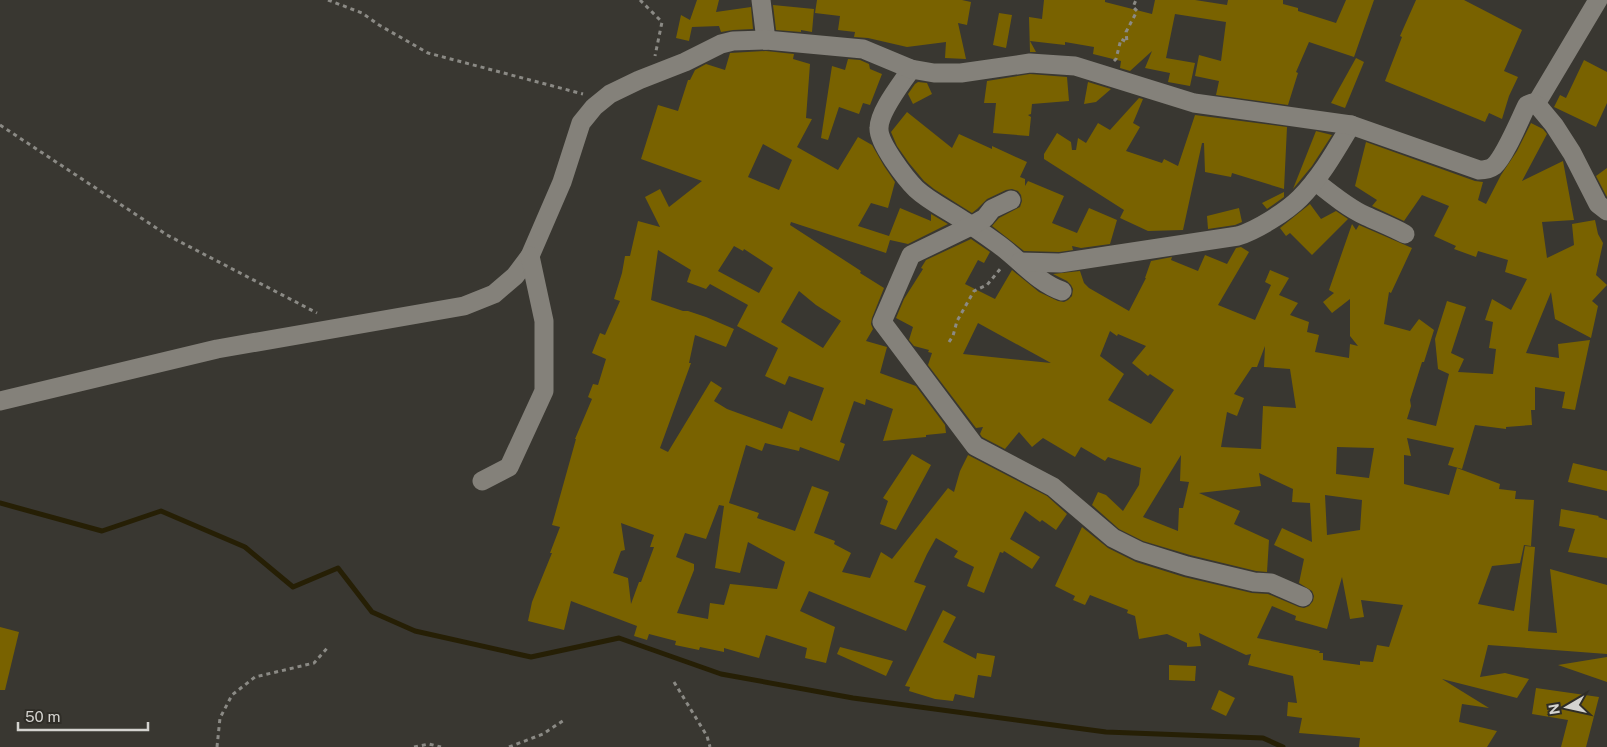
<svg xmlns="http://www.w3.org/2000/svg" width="1607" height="747" viewBox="0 0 1607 747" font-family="'Public Sans',sans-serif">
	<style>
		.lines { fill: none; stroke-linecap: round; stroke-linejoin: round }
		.stream { stroke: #261f05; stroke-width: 5 }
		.building { fill: #796200; fill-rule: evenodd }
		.path { stroke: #8b8a85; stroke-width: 3; stroke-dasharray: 4 4; stroke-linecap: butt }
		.street { stroke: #84817a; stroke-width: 19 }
	</style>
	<rect width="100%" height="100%" fill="#393731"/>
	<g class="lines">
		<path class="stream" d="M0,503L102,531L161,511L245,547L293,587L338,568L372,612L415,631L531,657L619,638L721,674L853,698L1106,732L1263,738L1283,747"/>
	</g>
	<g class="building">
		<path d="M697,0H719L716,12L751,7L753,29L733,30L721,32L719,26L692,27L689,41L676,38L681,15L690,20Z"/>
		<path d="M817,0H962L971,2L967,25L958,23L966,59L945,58L946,42L907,47L868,38L854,37L855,32L838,30L840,16L815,13Z"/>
		<path d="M1044,0H1105V2L1152,14L1155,0H1195L1227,5L1228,0H1283V4L1298,8V11L1336,23L1346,0H1374L1354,57L1309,42L1296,72L1298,73L1288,105L1216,95L1219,81L1195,76L1199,55L1221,61L1226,22L1175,14L1166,58L1195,63L1190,86L1168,82L1170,73L1145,68L1152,51L1130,71L1120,68L1121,61L1093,54L1094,47L1065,42V45L1030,41L1036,52H1030L1029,17L1042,19Z"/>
		<path d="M1416,0H1464L1522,30L1504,71L1518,77L1509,96L1502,119L1489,113L1485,122L1385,81L1402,37L1400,36Z"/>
		<path d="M773,5L814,9L812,32L801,30V32L776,30Z"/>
		<path d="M999,13L1012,15L1006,48L993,45Z"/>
		<path d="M766,51L794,54L793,59L810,64L806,118L812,119L797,147L838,170L858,137L872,145L884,166L895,182L888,208L871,203L858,226L889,236L900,208L931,221V214L948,224L908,244L890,240L886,253L791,222L790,225L861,271L860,273L884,288L872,318L871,324L873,329L866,341L887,347L880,373L916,386L945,425L946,433L926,435V437L883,441L893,409L866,399L865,405L854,401L840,442L845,444L839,461L800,447L799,451L765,443L762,451L746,445L729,503L759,513L757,518L795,531L812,486L829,492L814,533L835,541L834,544L851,553L842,572L870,578L881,552L892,559L948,488L954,492L960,471L968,455L1047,496L1067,514L1056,530L1042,520L1040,522L1025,511L1010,539L1040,557L1032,569L1004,551L1003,553L1000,552L984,593L967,586L974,567L954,557L958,551L936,538L927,554L914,582L926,586L906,631L809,591L800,611L835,627L826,663L805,658L807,648L766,635L759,658L724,648V652L700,647L699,650L675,645L676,641L649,634L647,640L634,636L637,626L571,601L564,630L528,621L532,602L552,553H550L560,527L552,525L576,439H575L592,399L588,397L593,384L598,385L606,359L592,353L600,333L605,335L620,301L614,299L622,273L625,256H630L638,221L660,227L645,197L660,189L669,207L702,181L641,159L658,105L678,111L688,80H690L695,70L706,64L725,70L730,53ZM763,144L792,160L779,190L748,177ZM734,246L743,251L744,249L773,268L759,293L718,271ZM658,250L691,270L687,282L706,289L710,284L748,305L737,326L778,348L765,376L785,385L789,376L824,388L812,421L789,411L782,429L727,409L714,401L722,388L711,381L668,452L660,448L691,363H689L695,335L726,347L734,329L706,317L688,311H683L651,300ZM799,291L816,305L841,321L823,348L781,322ZM719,505L724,506L715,568L740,573L748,542L785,562L777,589L730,584L724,605L710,603L708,619L677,613L694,570V564L676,557L685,533L706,539ZM621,523L654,535L650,547H654L641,582H639L631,604L628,578L613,573L621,551L625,550Z"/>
		<path d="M1356,58L1364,62L1345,108L1331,103Z"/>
		<path d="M848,59L860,60L869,64L870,69L882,74L870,105L863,103L859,114L839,107L828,140L821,138L832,66L845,70Z"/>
		<path d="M1584,60L1607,72V103L1596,127L1554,107L1560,95L1566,98Z"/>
		<path d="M1030,74L1067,77L1069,101L1032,104L1031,114L1028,115L1031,117L1029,136L993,133L996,103H984L987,81Z"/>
		<path d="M918,82L927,83L932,94L913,104L908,94L915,84Z"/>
		<path d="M1088,82L1111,89L1096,102L1084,104Z"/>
		<path d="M1139,98L1143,99L1133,123L1140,127L1126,151L1162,163L1164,159L1178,166L1195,115L1287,127L1284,189L1232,173L1231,177L1205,172L1204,143H1202L1183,230L1148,231L1120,218L1124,210L1044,159V154L1057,133L1071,142L1072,150H1076L1078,138L1086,143L1098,123L1110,130Z"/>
		<path d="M907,112L952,148L959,134L992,149V146L1027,162L1020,177L1025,179V186L1028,181L1064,196L1052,223L1077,233L1089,208L1117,220L1110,244L1081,248L1072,246L1073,250L1059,252L1024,251L992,226L999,218L1020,207L1022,201L1021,195L1018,191L1012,189L1006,190L987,199L977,209L972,213L934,189L924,181L909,163L897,146L891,132Z"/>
		<path d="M1531,123L1543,129L1547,134L1522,181L1563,161L1574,220L1542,222L1547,258L1574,245L1572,224L1595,220L1598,234L1603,243L1596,275L1607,285L1592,301L1598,306L1591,338L1555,319L1551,292L1526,353L1559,358L1558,344L1590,340L1575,410L1562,408L1565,392L1535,387V410H1531L1532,425L1506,427V429L1475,425L1462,469L1448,465L1454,448L1407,438L1411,456L1404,455V484L1449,495L1457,468L1500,484L1499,489L1516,491L1515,499L1534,500L1531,546L1524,545L1520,563L1492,566L1478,604L1514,611L1525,546L1535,547L1528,631L1557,633L1550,569L1607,585V654L1488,645L1480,677L1505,673L1529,679L1517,698L1442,679L1489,708L1462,704L1459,722L1497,731L1487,747H1359L1360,738L1299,733L1302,718L1287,716L1288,702L1297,703L1293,676L1248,665L1251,654L1246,655L1199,633L1201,646L1187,647V643L1167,634L1139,639L1135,616L1127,613L1128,610L1090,595L1085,605L1073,600L1075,596L1055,586L1082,527L1108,548L1136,562L1184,577L1252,593L1268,594L1299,607L1304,608L1309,606L1313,601L1314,596L1312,591L1299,583L1304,559L1274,545L1282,528L1312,542L1310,503L1292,502L1293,489L1259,473L1261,486L1199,493L1240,511L1234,524L1269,540L1267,572L1256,571L1190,555L1143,541L1119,529L1092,505L1098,492L1106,495L1123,511L1139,485L1141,468L1108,457L1105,461L1081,447L1075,457L1043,438L1032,447L1019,432L1005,449L982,437L980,434L983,427L976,428L928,365L932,353L928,352L929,350L914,346L909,340L913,327L896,318L904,299L923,269L921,268L926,260L971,239L990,252L984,263L978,260L965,284L995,299L1012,270L1039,292L1058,301L1064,302L1068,300L1072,296L1073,289L1071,285L1067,281L1053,274L1080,271L1084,283L1089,288L1129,311L1146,278H1145L1151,261L1172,257L1171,260L1198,271L1205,255L1227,264L1236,248L1241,247L1249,252L1218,305L1255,320L1271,285L1265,282L1270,270L1289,278L1279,295L1298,303L1290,315L1309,322L1307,332L1319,335L1315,352L1349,358L1350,344L1358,346L1350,336V299L1332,313L1323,302L1334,293L1329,290L1352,224L1356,230L1359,225L1412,248L1391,293L1389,292L1384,324L1410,331L1419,319L1434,330L1424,362H1422L1410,400L1411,406L1407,419L1436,426L1449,374L1438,369L1435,339L1447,301L1466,307L1451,353L1464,359L1458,372L1493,374L1496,349L1489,348L1493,322L1485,320L1492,299L1511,310L1527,279L1505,272L1508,260L1478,251L1476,257L1454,249L1456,246L1434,236L1449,206L1422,195L1404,221L1372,206L1377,200L1355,186L1366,142L1475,181L1483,182L1478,200L1486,204L1501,175L1517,151ZM978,323L1051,363L963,354ZM1110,331L1117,336L1118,334L1146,346L1132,363L1148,376L1150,374L1174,390L1151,424L1108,400L1124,374L1100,356ZM1265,346L1264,367L1290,369L1296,408L1263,406L1261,449L1221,447L1227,412L1237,416L1244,398L1234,394L1252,367H1257ZM1337,447L1374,448L1369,478L1336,474ZM1181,455L1180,481L1189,482L1183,508H1179L1178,531L1143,517ZM1325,495L1362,500L1360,530L1327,535ZM1342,577L1350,619L1364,617L1361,600L1403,605L1389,647L1377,645L1373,662L1360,661V665L1323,660V653H1319L1320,651L1257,638L1272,606L1296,616L1295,620L1327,629Z"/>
		<path d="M1316,131L1332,135L1312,166L1293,189Z"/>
		<path d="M1607,168V197L1596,176Z"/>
		<path d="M1284,192V197L1267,209L1262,203Z"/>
		<path d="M1310,204L1321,219L1336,211L1348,219L1312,255L1290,233L1286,236L1280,228Z"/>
		<path d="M1239,208L1242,222L1235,225L1208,229L1207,216Z"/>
		<path d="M912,454L931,465L896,530L880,524L888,501L883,498Z"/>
		<path d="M1573,463L1607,471V491L1568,482Z"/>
		<path d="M1561,509L1599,516L1598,517L1607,520V558L1568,552L1575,529L1559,526Z"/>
		<path d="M943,610L956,617L943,642L976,659L977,653L995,656L991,677L978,675L974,698L955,694L953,701L935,699L909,691L910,687L905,686Z"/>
		<path d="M0,627L19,632L5,690H0Z"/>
		<path d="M840,647L893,661L886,676L837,654Z"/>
		<path d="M1607,657V682L1558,665Z"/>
		<path d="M1169,665L1196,666L1195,681L1169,680Z"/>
		<path d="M1536,688L1599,697L1586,747H1561L1568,720L1532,714Z"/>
		<path d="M1219,690L1235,698L1226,716L1211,709Z"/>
	</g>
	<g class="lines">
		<g class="path">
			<path d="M328,0L362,13L379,25L428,53L583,94"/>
			<path d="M640,0L662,22L655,56"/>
			<path d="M1114,61L1116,59L1121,39L1127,42L1126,32L1137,11L1133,7L1136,0"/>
			<path d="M0,125L167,235L317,313"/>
			<path d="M949,342L953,336L957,321L974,291L987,285L1001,268"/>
			<path d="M674,682L707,736L710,747"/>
			<path d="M217,747L220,718L232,695L255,677L314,663L328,647"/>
			<path d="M414,747L429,744L441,747"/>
			<path d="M509,747L543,734L564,720"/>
		</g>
		<g class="street">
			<path d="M761,0L766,40"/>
			<path d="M911,69C902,83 879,111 879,128C878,143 906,179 916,189C930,202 948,210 964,221C976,228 987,236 998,244C1019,259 1038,283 1062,291"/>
			<path d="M1536,104L1598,0"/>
			<path d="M1315,181C1330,193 1348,208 1366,216C1379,222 1392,227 1405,234"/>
			<path d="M1011,200L992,209L985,218L971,226L911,255L882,322L975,446L1053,487L1113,538L1139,551L1187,566L1254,582L1271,583L1303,597"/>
			<path d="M1020,262L1060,263L1238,236C1257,230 1286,212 1300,198C1321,177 1336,150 1351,125"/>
			<path d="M0,401L217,349L464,306L494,294L515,276L530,256L562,182L581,123L594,107L610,94L639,80L685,62L721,44L733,41L766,40L863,49L911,69L934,73H961L1030,63L1075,66L1194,103L1351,125L1479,170C1484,170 1490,169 1494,166C1505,156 1520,119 1527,105L1532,103L1539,107L1554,125L1572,153L1598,204L1607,211"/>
			<path d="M482,481L509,467L544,391V321L530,256"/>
		</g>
	</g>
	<g transform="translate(1567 707) rotate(261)" stroke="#2f2d27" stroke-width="4" paint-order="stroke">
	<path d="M0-4L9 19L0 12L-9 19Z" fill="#d4d3cf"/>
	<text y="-8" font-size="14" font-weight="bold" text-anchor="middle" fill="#d4d3cf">N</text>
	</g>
	<path d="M18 722v8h130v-8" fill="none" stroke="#d4d3cf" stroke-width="2.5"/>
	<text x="25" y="722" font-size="15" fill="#d4d3cf" stroke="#2f2d27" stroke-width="4" paint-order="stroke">50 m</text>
</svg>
